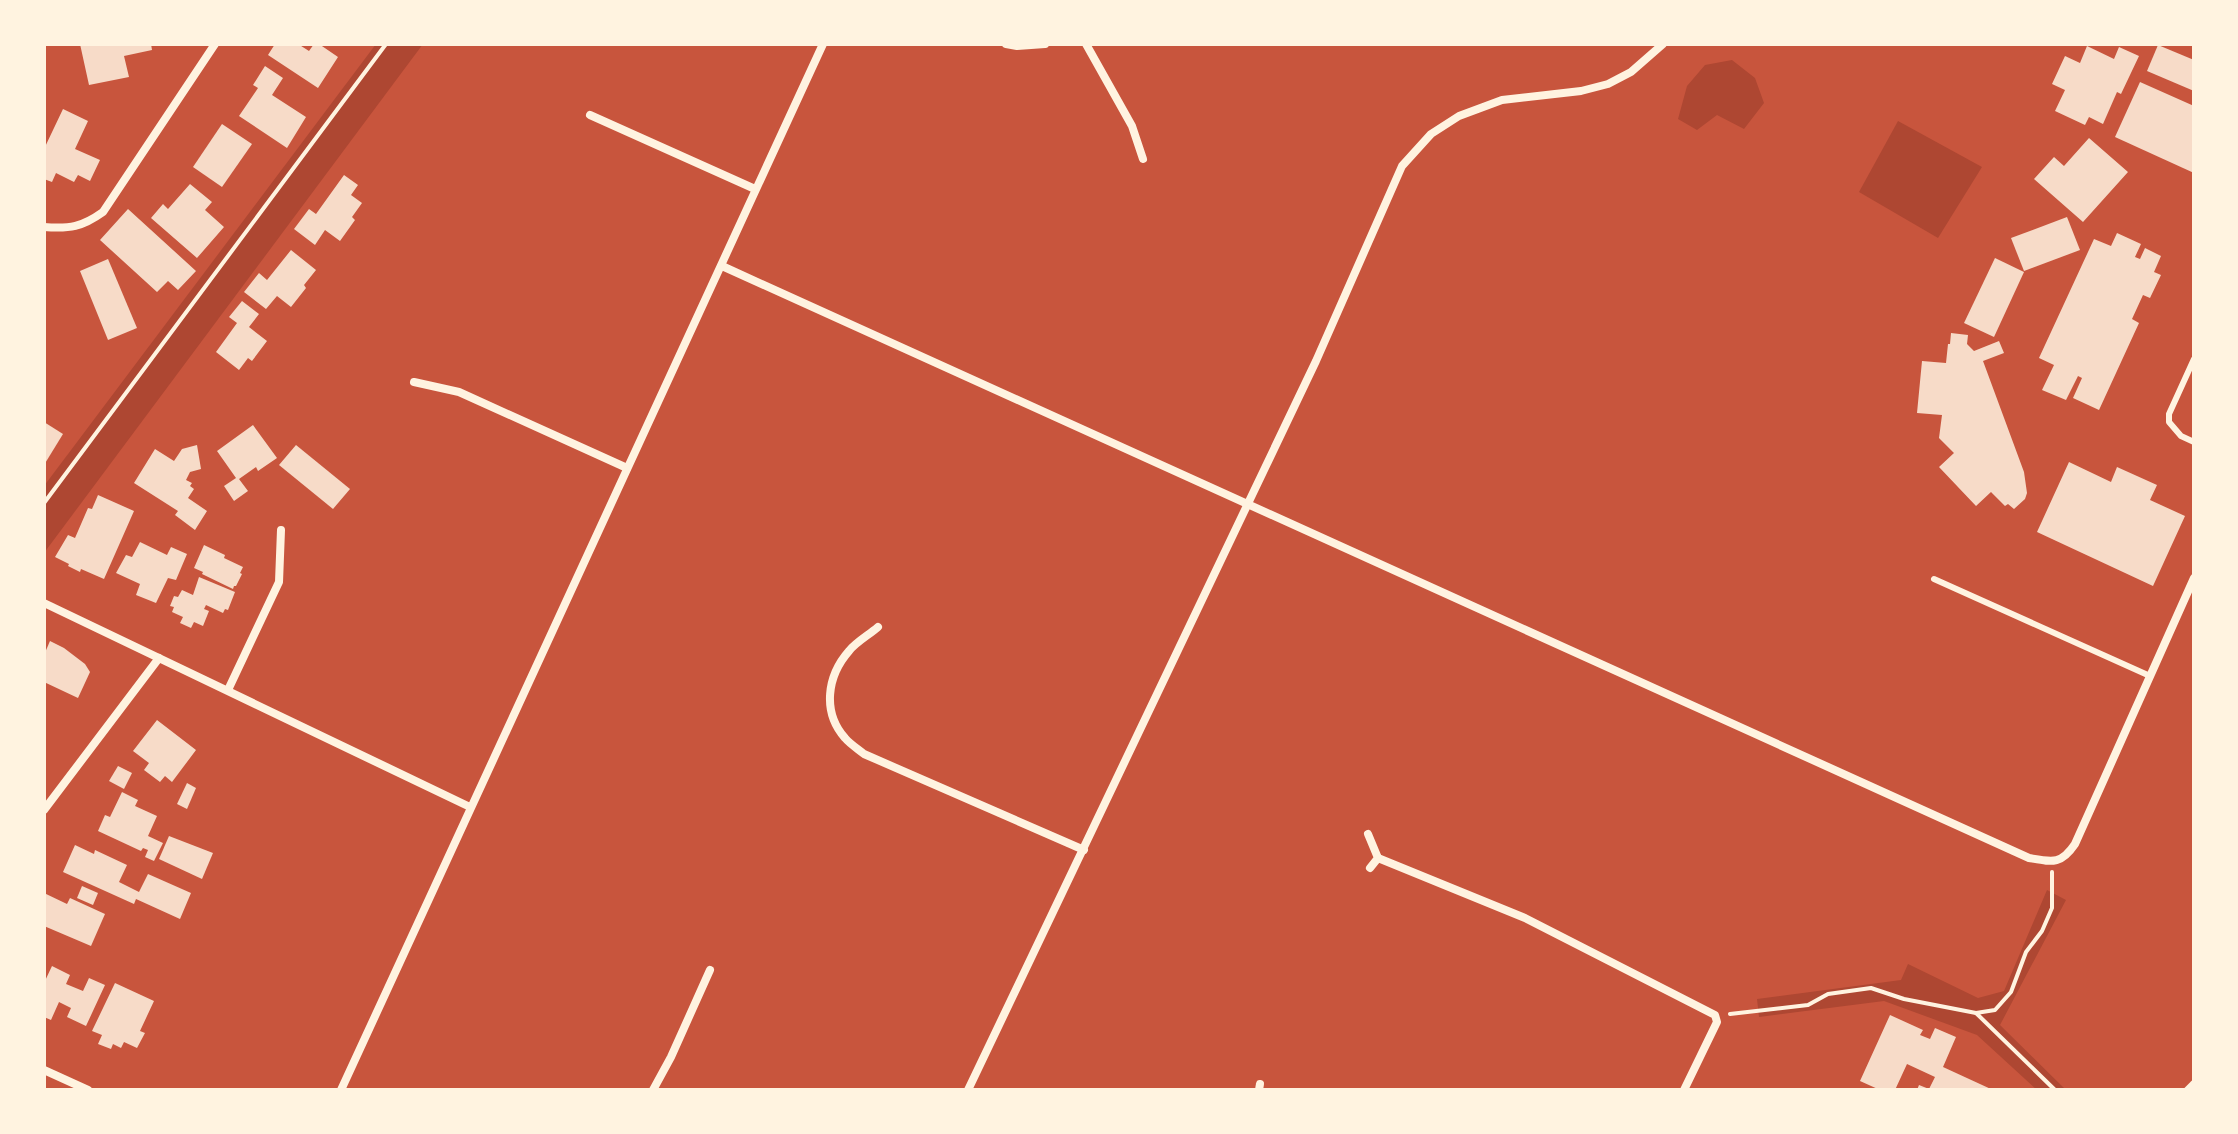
<svg xmlns="http://www.w3.org/2000/svg" width="2238" height="1134" viewBox="0 0 2238 1134" font-family="'Public Sans',sans-serif">
	<style>
		.green { fill: #ae4732 }
		.building { fill: #f7dbc8 }
		.lines { fill: none; stroke-linecap: round; stroke-linejoin: round }
		.path { stroke: #fff3e0; stroke-width: 4 }
		.service { stroke: #fff3e0; stroke-width: 6 }
		.minor { stroke: #fff3e0; stroke-width: 8 }
	</style>
	<rect width="100%" height="100%" fill="#c8553d"/>
	<g class="green">
		<path d="M376,44H423L44,553V486Z"/>
		<path d="M1732,60L1755,78L1764,103L1744,129L1717,115L1697,130L1678,119L1687,86L1705,65Z"/>
		<path d="M1898,121L1982,167L1938,238L1859,192Z"/>
		<path d="M2047,890L2066,900L2000,1025L2066,1090H2037L1977,1035L1884,1001L1759,1017L1757,999L1901,980L1908,964L1978,998L2004,991Z"/>
	</g>
	<g class="building">
		<path d="M80,44H151L152,50L124,56L129,77L89,85Z"/>
		<path d="M275,44H298L309,51L314,44H319L338,57L318,88L268,55Z"/>
		<path d="M2158,45L2194,60V91L2147,71Z"/>
		<path d="M2087,46L2114,59L2119,47L2139,56L2121,94L2117,92L2103,124L2089,117L2085,125L2055,111L2065,90L2052,84L2065,56L2080,63Z"/>
		<path d="M265,66L283,78L272,95L306,117L287,148L239,116L258,88L253,85Z"/>
		<path d="M2140,82L2194,106V173L2115,137Z"/>
		<path d="M63,109L88,121L75,149L100,160L90,181L78,175L74,182L56,173L52,182L44,179V149Z"/>
		<path d="M222,124L252,144L222,187L193,167Z"/>
		<path d="M2089,138L2128,172L2083,222L2034,179L2054,157L2064,166Z"/>
		<path d="M344,175L358,185L351,195L362,203L352,217L355,220L340,241L325,230L315,245L294,229L309,209L316,214Z"/>
		<path d="M190,184L212,202L205,210L224,227L197,258L151,218L163,204L168,209Z"/>
		<path d="M128,209L196,271L178,290L168,281L157,292L100,240Z"/>
		<path d="M2067,217L2080,250L2024,271L2011,238Z"/>
		<path d="M2117,233L2141,244L2135,257L2140,259L2145,248L2161,256L2154,272L2161,275L2150,298L2143,295L2132,319L2139,323L2099,410L2073,398L2082,378L2078,376L2066,400L2042,390L2054,365L2039,358L2094,239L2111,246Z"/>
		<path d="M291,250L316,270L304,285L306,288L291,307L277,296L266,309L244,292L259,273L267,280Z"/>
		<path d="M1995,258L2024,272L1994,337L1964,323Z"/>
		<path d="M108,259L137,328L108,340L80,271Z"/>
		<path d="M242,301L259,314L249,327L267,341L252,361L248,358L239,370L216,352L237,323L229,317Z"/>
		<path d="M1951,333L1968,335L1967,344L1974,351L1999,341L2004,353L1983,361L2024,472L2027,493L2025,499L2014,509L2008,504L2005,506L1991,492L1976,506L1939,467L1954,453L1939,438L1942,415L1917,413L1922,361L1946,363L1948,344H1950Z"/>
		<path d="M44,422L63,434L44,465Z"/>
		<path d="M253,425L277,458L258,471L256,467L239,479L248,491L234,501L224,486L236,478L217,451Z"/>
		<path d="M197,445L201,469L190,472L186,480L192,483L190,486L194,489L188,498L207,511L195,530L175,515L178,511L134,483L155,449L174,461L182,449Z"/>
		<path d="M296,445L350,489L333,509L279,465Z"/>
		<path d="M2069,462L2111,482L2117,467L2157,485L2150,500L2185,516L2153,586L2037,532Z"/>
		<path d="M98,495L134,511L104,579L81,569L80,572L68,566L69,564L55,557L68,535L75,538L88,508L92,509Z"/>
		<path d="M140,542L167,555L171,547L187,554L176,580L168,578L156,603L136,595L140,584L116,573L126,555L132,557Z"/>
		<path d="M204,545L225,555L224,558L243,567L240,573L242,574L236,586H234L233,589L202,574L203,572L194,568Z"/>
		<path d="M199,577L235,592L228,610L225,609L223,613L206,605L204,609L209,611L203,626L194,622L191,628L180,623L183,617L172,612L174,607L170,606L174,596L178,597L182,590L193,595Z"/>
		<path d="M50,641L64,648L85,664L90,672L78,698L44,682V655Z"/>
		<path d="M157,720L196,750L172,782L165,776L160,782L144,770L149,763L133,751Z"/>
		<path d="M118,766L132,773L124,789L109,781Z"/>
		<path d="M187,783L196,788L187,809L177,804Z"/>
		<path d="M122,792L138,800L135,806L157,816L148,836L163,843L154,861L145,857L148,850L143,848L141,851L98,831L105,815L110,817Z"/>
		<path d="M169,836L213,853L202,879L159,859Z"/>
		<path d="M75,845L94,854L95,850L127,865L119,882L139,892L148,874L191,893L180,919L136,899L134,904L63,872Z"/>
		<path d="M82,886L98,893L93,905L77,898Z"/>
		<path d="M44,893L67,904L70,898L105,914L91,946L44,926Z"/>
		<path d="M52,966L70,975L66,984L83,991L89,978L105,985L86,1026L67,1017L71,1008L59,1002L51,1020L44,1017V983Z"/>
		<path d="M115,983L154,1001L140,1031L145,1033L137,1048L124,1042L121,1048L113,1044L111,1049L98,1044L102,1035L92,1031Z"/>
		<path d="M1890,1015L1923,1030L1920,1035L1930,1039L1935,1028L1956,1037L1943,1067L1993,1090H1917L1919,1085L1929,1089L1935,1077L1907,1064L1895,1090H1880L1860,1081Z"/>
	</g>
	<g class="lines">
		<g class="path">
			<path d="M44,503L386,44"/>
			<path d="M2052,872V908L2042,931L2026,952L2011,992L1995,1010L1976,1013L2055,1090"/>
			<path d="M1730,1014L1808,1005L1828,994L1871,988L1904,999L1976,1013"/>
		</g>
		<g class="service">
			<path d="M2194,359L2169,414V422L2181,436L2194,442"/>
			<path d="M1934,579L2150,676"/>
		</g>
		<g class="minor">
			<path d="M1006,44L1017,46L1045,44"/>
			<path d="M1086,44L1132,126L1143,159"/>
			<path d="M590,115L755,189"/>
			<path d="M44,227C70,229 82,227 103,212L215,44"/>
			<path d="M722,266L2029,858C2052,862 2061,865 2075,844L2194,578"/>
			<path d="M414,382L459,392L627,468"/>
			<path d="M44,603L470,807"/>
			<path d="M878,627C869,635 856,642 849,651C827,676 822,712 845,738C850,744 858,749 864,754L1084,850"/>
			<path d="M228,690L279,582L281,530"/>
			<path d="M44,810L159,658"/>
			<path d="M1368,834L1378,858L1370,868"/>
			<path d="M1378,858L1525,918L1715,1015L1717,1022L1684,1090"/>
			<path d="M44,1070L88,1090"/>
			<path d="M341,1090L823,44"/>
			<path d="M653,1090L671,1057L710,970"/>
			<path d="M968,1090L1316,361L1402,166L1431,134L1459,116L1502,100L1581,91L1608,84L1631,72L1663,44"/>
			<path d="M1259,1090L1260,1084"/>
			<path d="M2188,1090L2194,1084"/>
		</g>
	</g>
	<rect width="2238" height="1134" fill="none" stroke="#fff3e0" stroke-width="92"/>
</svg>
